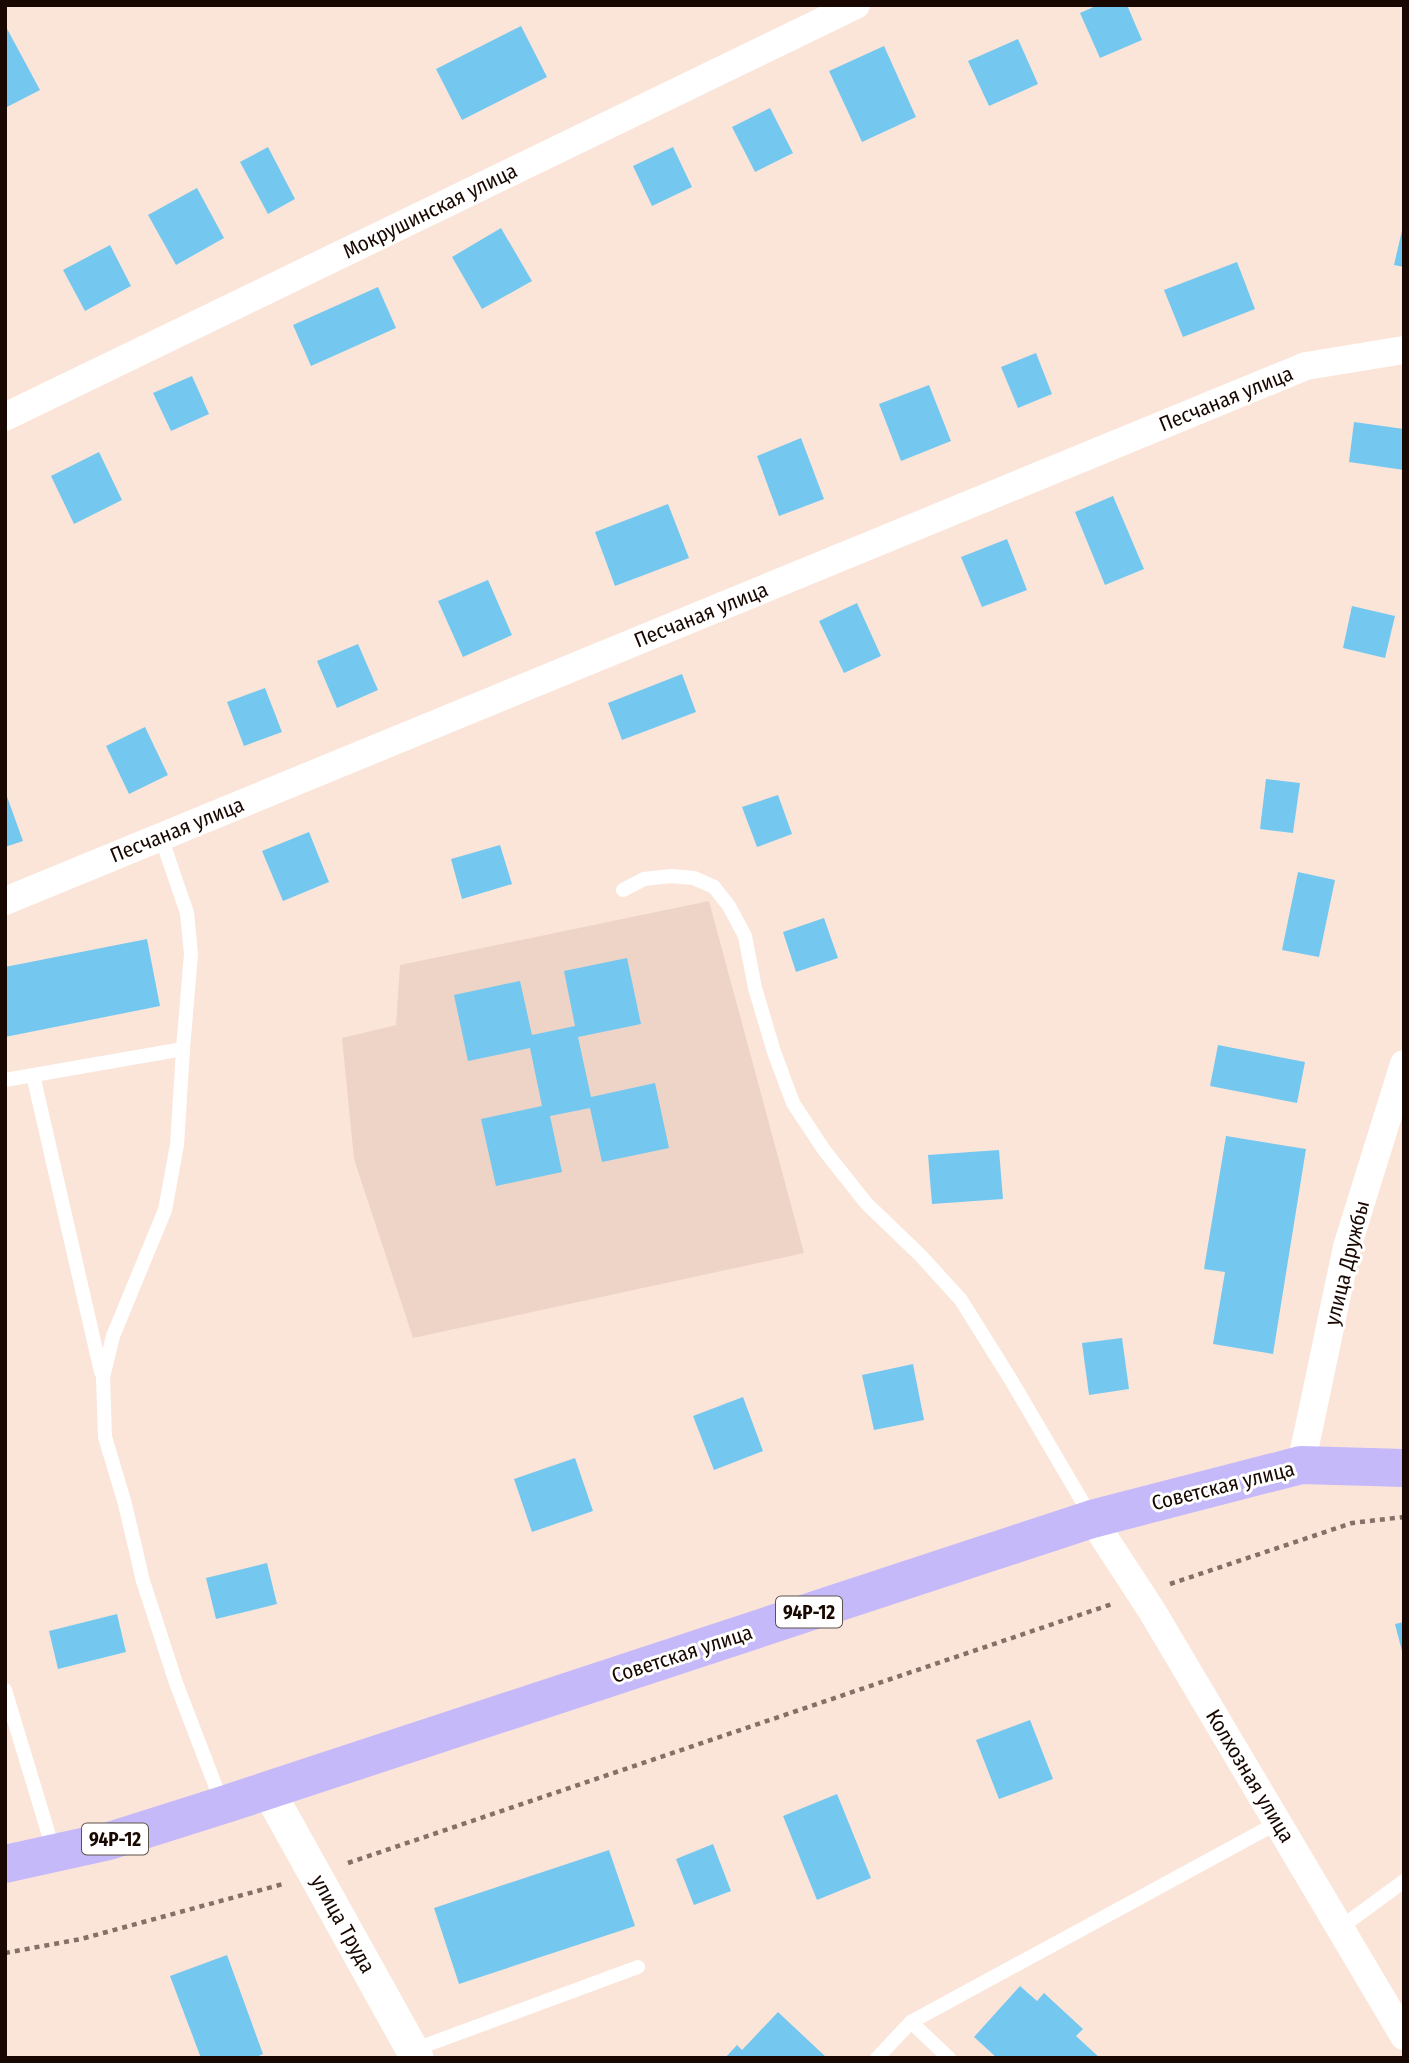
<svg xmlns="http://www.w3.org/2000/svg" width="1409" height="2063" viewBox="0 0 1409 2063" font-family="'Fira Sans Condensed',sans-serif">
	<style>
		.built { fill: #edd4c7 }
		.building { fill: #74c8f0 }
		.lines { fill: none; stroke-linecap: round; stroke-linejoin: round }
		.path { stroke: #847067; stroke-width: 4.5; stroke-dasharray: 5 5; stroke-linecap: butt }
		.service { stroke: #fff; stroke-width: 14 }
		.minor { stroke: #fff; stroke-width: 28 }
		.tertiary { stroke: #fff; stroke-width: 33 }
		.primary { stroke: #c5b9fa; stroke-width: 38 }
		.labels { text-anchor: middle; stroke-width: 6; stroke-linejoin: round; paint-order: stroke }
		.shield { fill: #fff; stroke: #5e524d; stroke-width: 2 }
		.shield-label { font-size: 19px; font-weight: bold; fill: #190801 }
		.street-label { font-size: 21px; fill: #190801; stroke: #fff }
	</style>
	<rect width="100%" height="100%" fill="#fbe5d9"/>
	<path class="built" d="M709,901L804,1253L413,1338L354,1159L342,1038L396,1025L400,965Z"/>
	<g class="building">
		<path d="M1098,5H1127L1142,40L1100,58L1080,13Z"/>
		<path d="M5,25L40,90L5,108Z"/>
		<path d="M521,26L547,77L462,120L436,69Z"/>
		<path d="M1018,39L1038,84L989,106L968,61Z"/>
		<path d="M884,46L916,117L862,142L829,71Z"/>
		<path d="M770,108L793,153L755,172L732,127Z"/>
		<path d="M268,147L295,199L268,214L240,162Z"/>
		<path d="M673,147L692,187L652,206L633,166Z"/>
		<path d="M197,188L224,238L176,265L148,215Z"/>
		<path d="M1403,226H1404V267L1394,265Z"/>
		<path d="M501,228L532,281L482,309L452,257Z"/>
		<path d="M110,245L131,286L85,311L63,270Z"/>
		<path d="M1237,262L1255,309L1183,337L1164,290Z"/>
		<path d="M378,287L396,328L311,366L293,325Z"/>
		<path d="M1036,353L1052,394L1018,408L1001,367Z"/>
		<path d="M192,376L209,414L171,431L153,393Z"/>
		<path d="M929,385L951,441L901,461L879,404Z"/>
		<path d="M1354,422L1404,429V470L1349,462Z"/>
		<path d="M801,438L824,499L779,516L757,456Z"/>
		<path d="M99,452L122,500L74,524L51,476Z"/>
		<path d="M1113,496L1144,569L1105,585L1075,512Z"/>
		<path d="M668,504L689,558L615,586L595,532Z"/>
		<path d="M1007,539L1027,590L982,607L961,557Z"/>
		<path d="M488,580L512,635L463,657L438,601Z"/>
		<path d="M857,603L881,656L844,673L819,621Z"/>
		<path d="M1352,606L1395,616L1385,658L1343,648Z"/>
		<path d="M358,644L378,690L337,708L317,661Z"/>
		<path d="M682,674L696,712L622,740L608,703Z"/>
		<path d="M265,688L282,732L244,746L227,702Z"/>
		<path d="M145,727L168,775L129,794L106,746Z"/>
		<path d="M1266,779L1300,783L1293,833L1260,829Z"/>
		<path d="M5,791L23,841L5,847Z"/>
		<path d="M778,795L792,834L757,847L742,807Z"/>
		<path d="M309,832L329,882L283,901L262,851Z"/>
		<path d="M500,845L512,884L462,899L451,859Z"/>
		<path d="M1298,872L1335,880L1319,957L1282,950Z"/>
		<path d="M824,918L838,958L796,972L783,932Z"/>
		<path d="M147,939L160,1006L5,1037V967Z"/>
		<path d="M627,958L641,1024L578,1037L591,1097L655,1083L669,1148L602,1162L590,1108L550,1116L562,1172L496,1186L481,1119L542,1106L530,1048L468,1061L454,995L520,981L532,1035L575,1026L564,971Z"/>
		<path d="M1218,1045L1305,1062L1297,1103L1210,1086Z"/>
		<path d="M1226,1136L1306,1149L1273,1354L1213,1344L1225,1272L1204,1269Z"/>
		<path d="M999,1150L1003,1199L932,1204L928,1155Z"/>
		<path d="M1122,1338L1129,1389L1089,1395L1082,1343Z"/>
		<path d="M913,1364L924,1420L874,1430L862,1375Z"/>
		<path d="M743,1397L763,1451L714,1470L693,1416Z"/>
		<path d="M575,1458L593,1511L532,1532L514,1479Z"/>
		<path d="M267,1563L277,1604L216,1619L206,1578Z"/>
		<path d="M117,1614L126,1652L58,1669L49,1631Z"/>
		<path d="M1404,1622V1655H1403L1395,1624Z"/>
		<path d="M1030,1720L1053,1779L999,1799L976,1740Z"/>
		<path d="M837,1794L871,1878L817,1900L783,1816Z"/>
		<path d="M713,1844L731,1891L694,1905L676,1859Z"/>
		<path d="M609,1850L635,1926L459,1984L434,1908Z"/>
		<path d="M227,1955L263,2054L254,2058H201L170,1976Z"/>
		<path d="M1020,1986L1037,2001L1044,1993L1083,2029L1076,2036L1100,2058H997L974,2037Z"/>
		<path d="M778,2012L827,2058H725L737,2045L742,2050Z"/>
	</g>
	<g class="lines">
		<g class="path">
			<path d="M1170,1584L1352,1523L1404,1517"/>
			<path d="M348,1863L1112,1604"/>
			<path d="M5,1953L81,1939L283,1884"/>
		</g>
		<g class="service">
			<path d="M161,837L187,913L191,954L183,1049L177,1145L165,1210L113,1336L103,1377L105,1437L125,1504L143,1581L176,1683L222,1803"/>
			<path d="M623,890L644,879L671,876L694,878L714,887L729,906L745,936L755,988L774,1052L793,1103L824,1150L866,1203L921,1256L961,1300L1011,1380L1092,1518"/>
			<path d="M33,1075L101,1372"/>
			<path d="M5,1080L183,1049"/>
			<path d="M5,1690L54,1852"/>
			<path d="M1340,1928L1404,1881"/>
			<path d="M911,2022L949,2058"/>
			<path d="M413,2050L638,1967"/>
			<path d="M877,2058L911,2022L1277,1823"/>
		</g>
		<g class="minor">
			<path d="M5,417L856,5"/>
			<path d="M5,901L1306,366L1404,350"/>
			<path d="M1301,1465L1347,1247L1404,1064"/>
			<path d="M1092,1519L1152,1611L1404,2036"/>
		</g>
		<path class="tertiary" d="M268,1790L417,2058"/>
		<path class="primary" d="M5,1864L109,1841L223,1805L1092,1519L1301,1465L1404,1468"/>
	</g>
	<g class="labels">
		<g class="shield">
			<rect x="776" y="1596.5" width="66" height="31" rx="5"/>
			<rect x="82" y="1823.5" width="66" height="31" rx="5"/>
		</g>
		<g class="shield-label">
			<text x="809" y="1619">94Р-12</text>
			<text x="115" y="1846">94Р-12</text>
		</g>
		<g class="street-label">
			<text transform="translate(430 211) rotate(-26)" y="7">Мокрушинская улица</text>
			<text transform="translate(1226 399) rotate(-22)" y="7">Песчаная улица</text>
			<text transform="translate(701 615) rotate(-22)" y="7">Песчаная улица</text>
			<text transform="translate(177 830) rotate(-22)" y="7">Песчаная улица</text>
			<text transform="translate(1347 1263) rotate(-76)" y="7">улица Дружбы</text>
			<text transform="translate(1223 1486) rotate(-14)" y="7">Советская улица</text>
			<text transform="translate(682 1654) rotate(-18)" y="7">Советская улица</text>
			<text transform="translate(1250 1776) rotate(59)" y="7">Колхозная улица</text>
			<text transform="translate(343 1924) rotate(61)" y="7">улица Труда</text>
		</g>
	</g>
	<rect width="1409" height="2063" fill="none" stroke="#190801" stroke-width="14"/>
</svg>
